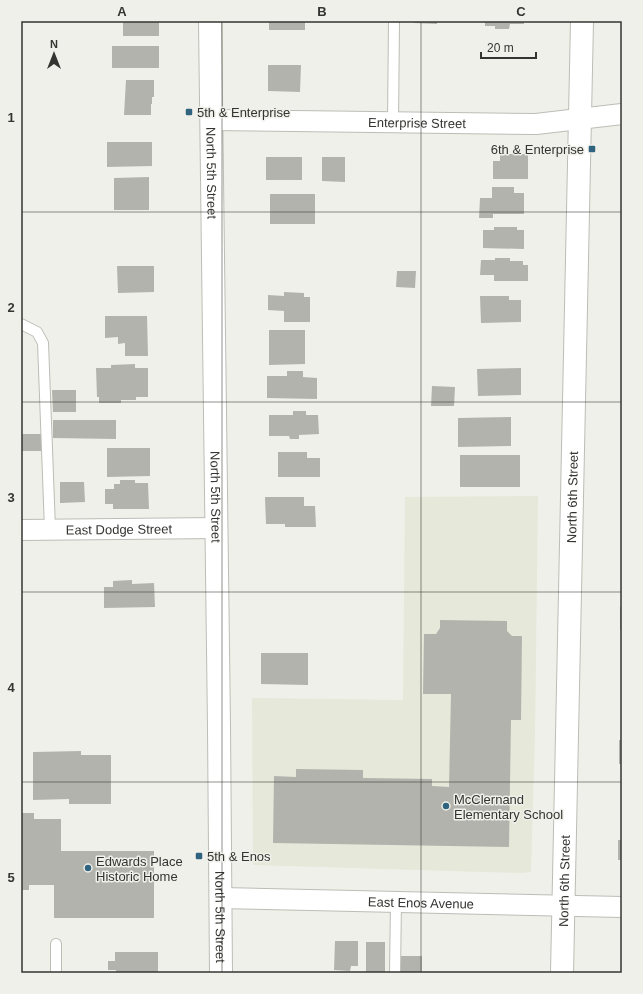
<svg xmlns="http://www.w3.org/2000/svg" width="643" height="994" viewBox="0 0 643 994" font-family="Arial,sans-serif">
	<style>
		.built { fill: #e6e8d9 }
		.building { fill: #b2b3ad }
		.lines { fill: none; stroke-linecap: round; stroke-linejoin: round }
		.service-casing { stroke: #bdbdb7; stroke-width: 12 }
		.minor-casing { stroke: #bdbdb7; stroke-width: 22 }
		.secondary-casing { stroke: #bdbdb7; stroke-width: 24 }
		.service { stroke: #fff; stroke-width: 10 }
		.minor { stroke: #fff; stroke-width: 20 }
		.secondary { stroke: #fff; stroke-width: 22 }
		.grid { fill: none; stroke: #343432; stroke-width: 1; stroke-opacity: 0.55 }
		.poi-dot { fill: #306380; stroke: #eff0e9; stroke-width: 1.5 }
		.labels { text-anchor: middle; stroke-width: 3; stroke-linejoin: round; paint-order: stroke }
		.poi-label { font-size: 13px; fill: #343432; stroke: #eff0e9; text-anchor: start }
		.street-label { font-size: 13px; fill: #343432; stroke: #eff0e9 }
		.neatline { fill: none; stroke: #343432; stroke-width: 1.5 }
		.grid-label { font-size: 13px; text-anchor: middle; font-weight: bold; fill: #343432 }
	</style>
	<rect width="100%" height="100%" fill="#eff0e9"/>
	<path class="built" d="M538,496L535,733L531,872L521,873L253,865L252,698L403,700L405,497Z"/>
	<g class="building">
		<rect x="123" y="21" width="36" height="15"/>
		<rect x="269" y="21" width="36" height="9"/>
		<path d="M414,21H437V24L414,23Z"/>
		<path d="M485,21H524V24H510L509,29H495V26H485Z"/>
		<rect x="112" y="46" width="47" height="22"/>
		<path d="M268,65H301L300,92L268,91Z"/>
		<path d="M126,80H154V97H152V104H151V115H124Z"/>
		<path d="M107,142H152V166L107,167Z"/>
		<path d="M500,154H528V179H493V161H500Z"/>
		<rect x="266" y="157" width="36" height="23"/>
		<path d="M322,157H345V182L322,181Z"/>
		<path d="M149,177V210H114V178Z"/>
		<path d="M492,187H514V193H524V214H493V218H479L480,198H492Z"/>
		<rect x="270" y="194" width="45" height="30"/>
		<path d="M494,227H517V230H524V249L483,248V230H494Z"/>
		<path d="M495,258H510V261H523V265H528V281H494V275H480L481,260H495Z"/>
		<path d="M117,266H154V292L118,293Z"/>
		<path d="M397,271H416L415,288L396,287Z"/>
		<path d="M284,292L304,293V297H310V322H284V311L268,310V295L284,296Z"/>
		<path d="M480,296H509V300H521V322L481,323Z"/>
		<path d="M105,316H147L148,356H125V343L118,344V337L105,338Z"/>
		<path d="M269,330H305V364L269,365Z"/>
		<path d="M135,364V368H148V397H136V400H121V403H99V397H97L96,368H111V365Z"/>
		<path d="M521,368V395L478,396L477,369Z"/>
		<path d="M287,371H303V377L317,378V399L267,398V376H287Z"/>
		<path d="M432,386L455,387L454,406H431Z"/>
		<path d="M52,390H76V412H53Z"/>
		<path d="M293,411H306V415H318L319,434L299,435V439H290L289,436H269V415H293Z"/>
		<path d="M511,417V446L458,447V418Z"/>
		<path d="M53,420H116V439L53,438Z"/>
		<rect x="21" y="434" width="20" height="17"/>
		<path d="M107,448H150V476L107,477Z"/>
		<path d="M278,452H307V458H320V477H278Z"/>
		<rect x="460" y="455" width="60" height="32"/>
		<path d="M120,480H135V483H148L149,509H113V504H105V489H114V484H120Z"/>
		<path d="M60,482H84L85,502L60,503Z"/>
		<path d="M265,497H304V506H315L316,527H285V524H266Z"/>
		<path d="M132,580V584L154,583L155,607L104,608V587H113V581Z"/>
		<rect x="620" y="607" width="2" height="23"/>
		<path d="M440,620L507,621V631L512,636H522L521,720H511L509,847L273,843L274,776L296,777V769L363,770V778L432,779V786L449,787L451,694H423L424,634H436L440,628Z"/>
		<path d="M261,653H308V685L261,684Z"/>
		<rect x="619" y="740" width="3" height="24"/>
		<path d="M81,751V755H111V804H69V799L33,800V752Z"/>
		<path d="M21,813H34V819H61V851H154V918H54V885H29V890H21Z"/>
		<rect x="618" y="840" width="4" height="20"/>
		<path d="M335,941H358V966H351L350,971L334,970Z"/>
		<rect x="366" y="942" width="19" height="31"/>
		<path d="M115,952H158V973H116V970H108V961H115Z"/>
		<path d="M401,956H422V973H400Z"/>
	</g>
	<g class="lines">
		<defs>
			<g id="service">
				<path d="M393,122L394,21"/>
				<path d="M21,324L37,332L43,343L50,529"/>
				<path d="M56,944V973"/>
				<path d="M395,973L396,901"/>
			</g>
			<g id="minor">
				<path id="s1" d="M211,120L536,124L622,114"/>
				<path id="s2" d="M21,530L216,528"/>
				<path id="s3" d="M220,898L622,907"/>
			</g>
			<g id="secondary">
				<path id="s4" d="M210,21L219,727L221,973"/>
				<path id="s5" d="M562,973L582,21"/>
			</g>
		</defs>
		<use href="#service" class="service-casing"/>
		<use href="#minor" class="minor-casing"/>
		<use href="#secondary" class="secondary-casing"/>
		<use href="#service" class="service"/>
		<use href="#minor" class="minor"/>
		<use href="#secondary" class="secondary"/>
	</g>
	<path class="grid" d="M222,21V973M421,21V973M21,212H622M21,402H622M21,592H622M21,782H622"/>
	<g class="poi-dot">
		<rect x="185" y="108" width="8" height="8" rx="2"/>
		<rect x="588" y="145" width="8" height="8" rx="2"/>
		<circle cx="446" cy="806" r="4"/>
		<rect x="195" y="852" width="8" height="8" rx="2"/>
		<circle cx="88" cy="868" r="4"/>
	</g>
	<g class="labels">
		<g class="poi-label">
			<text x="197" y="117">5th &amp; Enterprise</text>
			<text x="584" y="154" text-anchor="end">6th &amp; Enterprise</text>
			<text x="454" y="804">McClernand<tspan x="454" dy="15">Elementary School</tspan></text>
			<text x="207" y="861">5th &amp; Enos</text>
			<text x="96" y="866">Edwards Place<tspan x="96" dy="15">Historic Home</tspan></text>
		</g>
		<g class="street-label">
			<text dy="5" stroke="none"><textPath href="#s1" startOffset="206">Enterprise Street</textPath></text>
			<text dy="5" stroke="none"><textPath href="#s4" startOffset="152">North 5th Street</textPath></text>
			<text dy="5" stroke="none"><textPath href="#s4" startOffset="476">North 5th Street</textPath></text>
			<text dy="5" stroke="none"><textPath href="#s5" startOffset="476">North 6th Street</textPath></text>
			<text dy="5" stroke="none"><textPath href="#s2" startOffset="98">East Dodge Street</textPath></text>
			<text dy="5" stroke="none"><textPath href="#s5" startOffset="92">North 6th Street</textPath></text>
			<text dy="5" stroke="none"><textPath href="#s3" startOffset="201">East Enos Avenue</textPath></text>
			<text dy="5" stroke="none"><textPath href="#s4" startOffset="896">North 5th Street</textPath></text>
		</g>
	</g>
	<rect width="643" height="994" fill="none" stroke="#eff0e9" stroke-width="44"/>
	<g transform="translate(54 54)" stroke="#eff0e9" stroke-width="3" paint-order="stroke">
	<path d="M0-3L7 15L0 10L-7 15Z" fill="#343432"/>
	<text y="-6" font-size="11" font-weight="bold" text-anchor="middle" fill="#343432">N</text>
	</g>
	<path d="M481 52v6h55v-6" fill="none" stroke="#343432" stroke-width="2"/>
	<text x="487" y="52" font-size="12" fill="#343432" stroke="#eff0e9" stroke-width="3" paint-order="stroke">20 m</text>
	<rect x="22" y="22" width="599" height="950" class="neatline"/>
	<g class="grid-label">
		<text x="122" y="16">A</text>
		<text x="322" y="16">B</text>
		<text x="521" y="16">C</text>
		<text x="11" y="122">1</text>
		<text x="11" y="312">2</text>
		<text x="11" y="502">3</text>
		<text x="11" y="692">4</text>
		<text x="11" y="882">5</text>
	</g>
</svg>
